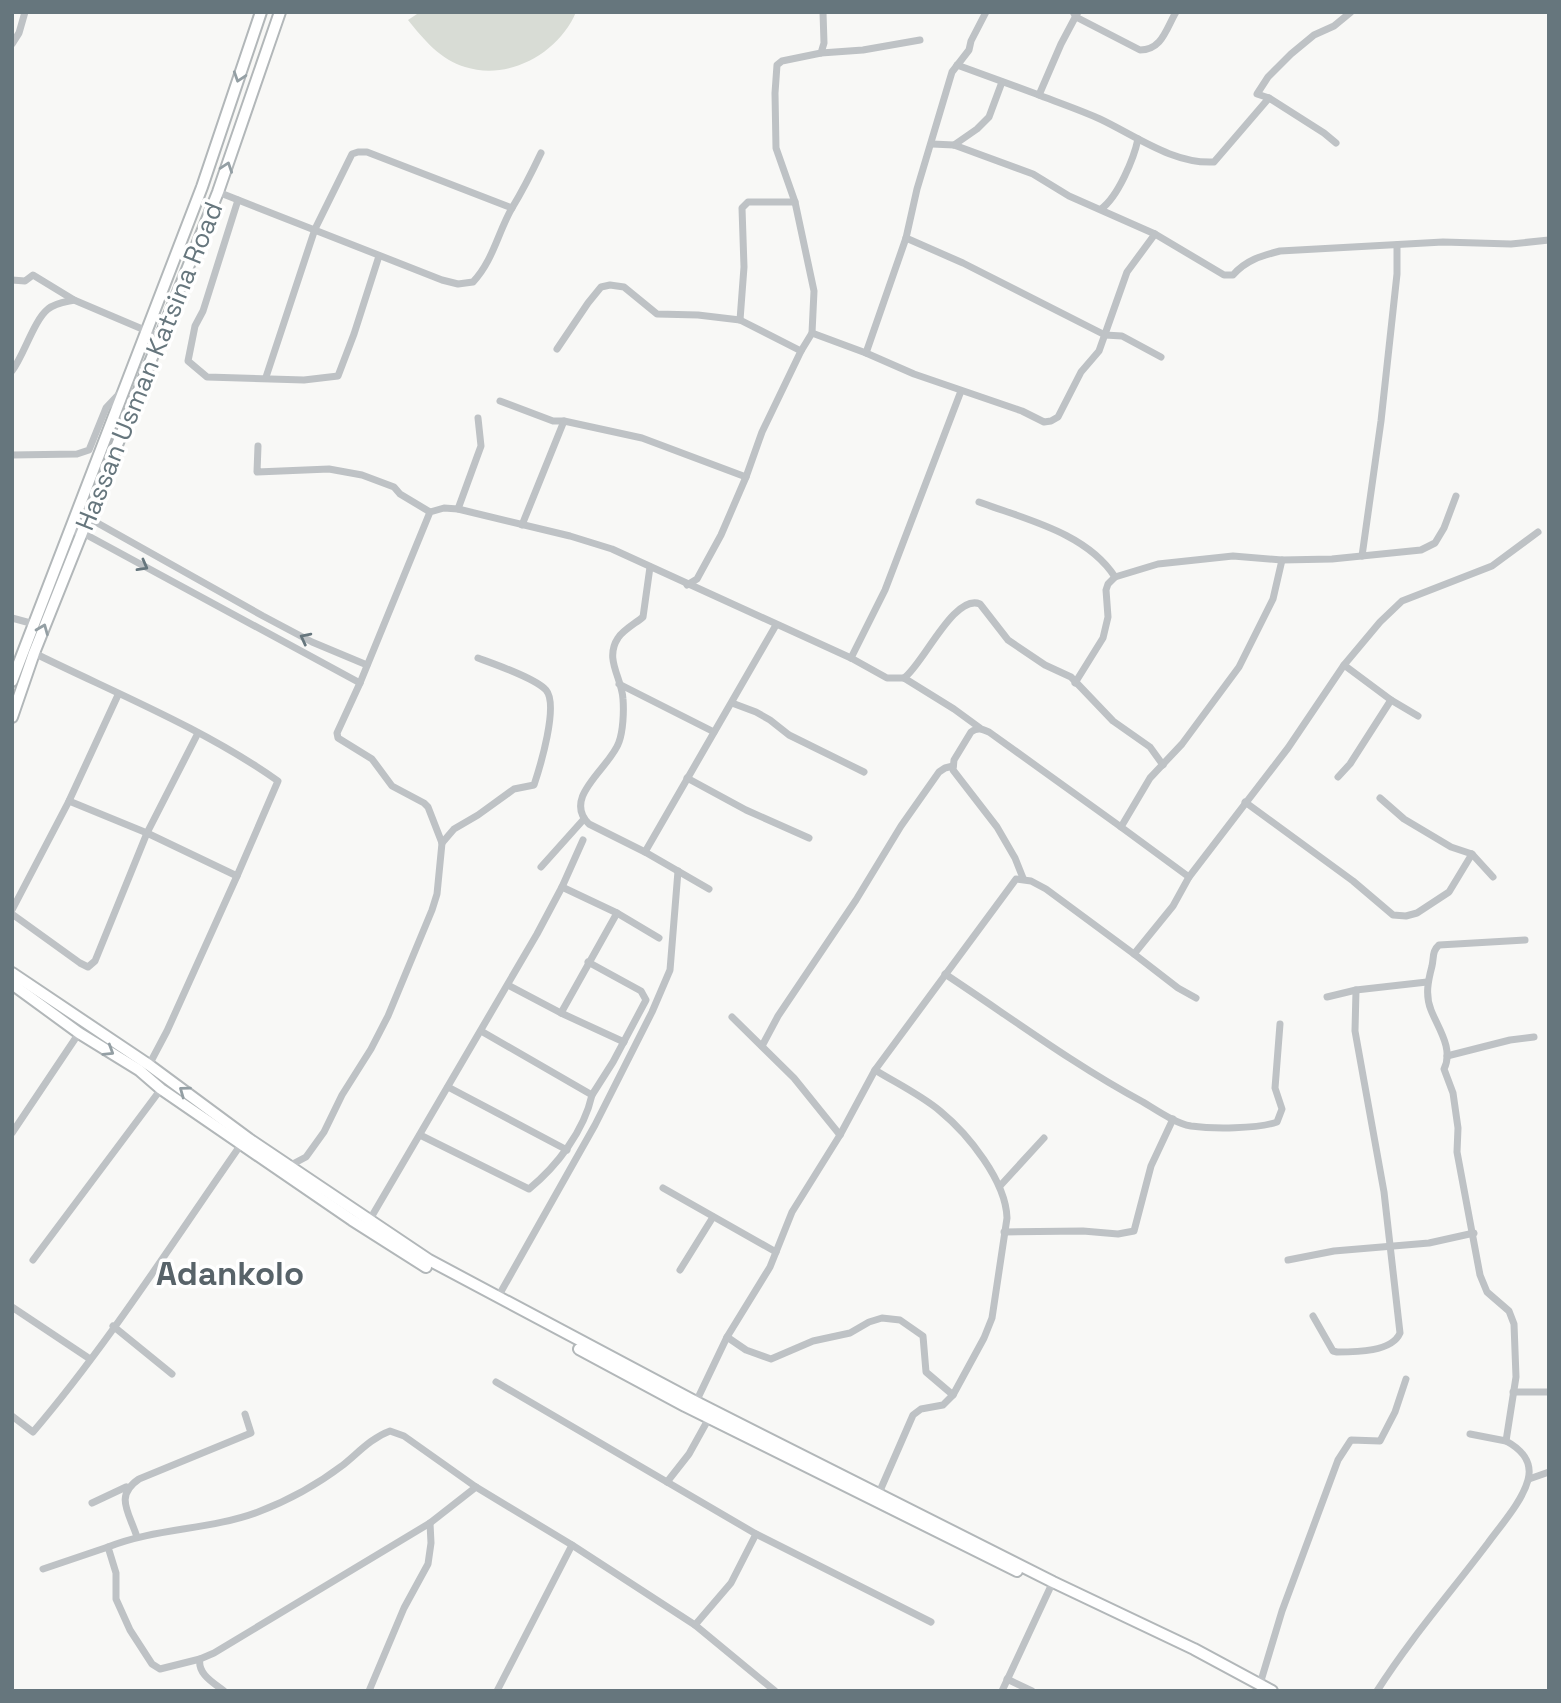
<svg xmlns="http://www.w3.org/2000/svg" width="1561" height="1703" viewBox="0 0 1561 1703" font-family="'Space Grotesk',sans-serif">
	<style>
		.park { fill: #d8dcd5 }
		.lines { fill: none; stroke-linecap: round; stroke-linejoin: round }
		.primary-casing { stroke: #b2b7b9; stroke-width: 14 }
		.minor { stroke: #bec2c5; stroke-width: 7 }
		.primary { stroke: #fff; stroke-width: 10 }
		.oneway { stroke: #949fa4 }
		.oneway2 { stroke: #66767d }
		.labels { text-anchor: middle; stroke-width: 7; stroke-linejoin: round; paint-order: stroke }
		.street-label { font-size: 26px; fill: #66767d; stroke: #fff }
		.district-label { font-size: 33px; font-weight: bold; fill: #586369; stroke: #fff }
	</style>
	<rect width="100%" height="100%" fill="#f8f8f6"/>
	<path class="park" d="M420,12H576C559,53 509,81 465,67C441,60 424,40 408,20Z"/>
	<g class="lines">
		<defs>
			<g id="primary">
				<path d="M12,681L202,187L261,12"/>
				<path d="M12,717L34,653L218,192L280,12"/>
				<path d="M12,973L149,1065L249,1139L429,1260L696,1402L1053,1582L1194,1649L1272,1691"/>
				<path d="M12,984L79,1033L139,1070L161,1089L352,1220L426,1267"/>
				<path d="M579,1349L685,1406L1017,1571"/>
			</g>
		</defs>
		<use href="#primary" class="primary-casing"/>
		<g class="minor">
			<path d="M1073,12L1076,17L1140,50C1162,50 1166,29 1176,12"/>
			<path d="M1078,12L1061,44L1039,95C1059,103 1080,110 1100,119C1136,136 1173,164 1214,162L1269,98L1324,133L1336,143"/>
			<path d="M12,44L19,33L25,12"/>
			<path d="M821,53L863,50L920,40"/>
			<path d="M957,65L1039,95"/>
			<path d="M1269,98L1257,94L1268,77L1291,54L1314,35L1334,26L1351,12"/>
			<path d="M932,144L954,145L1033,174L1069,196L1155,234L1224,275H1233C1246,260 1261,256 1280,251L1443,242L1511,244L1549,240"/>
			<path d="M954,145L977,129L989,117L1002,82"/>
			<path d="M218,192L442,280L458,284L473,282C493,261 498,232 512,208C523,190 532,172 541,153"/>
			<path d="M238,200L203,311L195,326L188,361L207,377L304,380L338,376L354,334L379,256"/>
			<path d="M1101,209C1118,197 1134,158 1138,139"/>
			<path d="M906,238L963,263L1105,335L1122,336L1161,357"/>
			<path d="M12,280L25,281L33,275L74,300L147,331L160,338"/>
			<path d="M740,320L744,267L742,208L748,202H795"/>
			<path d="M812,333L866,353L914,374L1022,411L1044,422L1051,421L1058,417L1081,372L1099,351L1127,272L1155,234"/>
			<path d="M557,349L588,303L601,287L610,285L624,287L657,314L698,315L740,320L801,351"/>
			<path d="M866,353L906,238L917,189L952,72L969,50L971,41L986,12"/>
			<path d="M12,371C24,355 34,320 48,309C55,303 65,302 74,300"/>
			<path d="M266,377L315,229L352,154L358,152H367L512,208"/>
			<path d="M500,401L553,421H564L642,438L746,477"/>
			<path d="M258,446L257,472L329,469L362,475L394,487L400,494L430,512"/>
			<path d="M12,455L77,454L89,450L106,408L122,391"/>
			<path d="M979,502C1025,519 1087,533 1115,577"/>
			<path d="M458,509L481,446L478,418"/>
			<path d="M85,516L263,616L312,642L367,665"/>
			<path d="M522,525L564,421"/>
			<path d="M71,530L83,533L360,683"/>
			<path d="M1362,556L1381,421L1397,274V245"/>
			<path d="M650,567L643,617C636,623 623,630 618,638C604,659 622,678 623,699C624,712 623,731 619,742C611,767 561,797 589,824L645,852L709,889"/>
			<path d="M687,585L697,579L721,535L746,477L762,432L801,351L812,333L814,291L795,202L776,148L775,93L777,65L782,61L821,53L824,43L823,12"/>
			<path d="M12,618L34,624"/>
			<path d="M34,653C115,693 203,728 278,781L237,876L167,1031L149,1065"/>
			<path d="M851,658L885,590L961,391"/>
			<path d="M1344,665L1391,700L1418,716"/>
			<path d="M904,678C923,665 954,593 980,604L1008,640L1045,665L1071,677L1113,721L1150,747L1163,765"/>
			<path d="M1075,683L1103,638L1108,617L1106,590L1108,584L1115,577L1158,564L1233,556L1282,560L1332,559L1421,550L1435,543L1444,528L1456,496"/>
			<path d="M619,684L714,732"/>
			<path d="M732,703L756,712L770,720L789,735L864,772"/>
			<path d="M1338,777L1350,764L1391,700"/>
			<path d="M687,778L746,810L809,838"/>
			<path d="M1380,798L1404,819L1451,847L1472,854L1493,877"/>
			<path d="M69,801L147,833L237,876"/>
			<path d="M1245,802L1353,881L1393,915L1406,916L1417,913L1449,892L1472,854"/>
			<path d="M442,843L454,829L478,815L514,789L534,785C540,767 559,705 546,690C535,678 494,664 478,658"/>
			<path d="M645,852L776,625"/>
			<path d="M541,867L584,819"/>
			<path d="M1189,877L1288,748L1344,665L1380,622L1402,601L1492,566L1538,532"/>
			<path d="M1023,878L1015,858L997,827L953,770L954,760L971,732C978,727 982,729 989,732L1121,827"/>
			<path d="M562,887L617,913L659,938"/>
			<path d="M12,910L69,801L118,695"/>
			<path d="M12,914L80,963L88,967L95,961L147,833L198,733"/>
			<path d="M1134,954L1178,988L1196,998"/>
			<path d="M588,962L641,991L646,1000L613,1062L592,1095"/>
			<path d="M945,974C1010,1017 1074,1065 1143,1102C1158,1111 1175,1123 1191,1126C1213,1129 1257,1129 1277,1122L1282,1109L1275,1088L1280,1024"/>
			<path d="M508,985L561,1013L624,1042"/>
			<path d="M1327,997L1356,990L1427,982"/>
			<path d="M561,1013L617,913"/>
			<path d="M732,1017L794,1078L840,1135"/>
			<path d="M762,1046L778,1016L856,900L901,826L939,772L945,768L953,766"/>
			<path d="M1447,1056L1510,1040L1534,1037"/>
			<path d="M875,1070C896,1083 921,1095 940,1111C968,1134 1006,1181 1007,1218L992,1318L984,1338L953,1395L943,1405L921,1409L913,1415L879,1493"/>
			<path d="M448,1087L567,1150"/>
			<path d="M12,1133L79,1033"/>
			<path d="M420,1135L529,1189C557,1166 584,1131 592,1095L481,1031"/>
			<path d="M289,1166L306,1157L324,1132L342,1095L371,1049L388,1016L432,910L437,894L442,843L428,807L424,803L392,786L372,759L338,738L337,733L360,683L430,512L444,508L458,509L570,536L612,549L851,658L887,678H904L954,709L980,728"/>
			<path d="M1000,1186L1044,1138"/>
			<path d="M663,1188L776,1252"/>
			<path d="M369,1221L537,934L562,887L583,840"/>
			<path d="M1004,1232L1083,1231L1118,1234L1134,1231L1151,1166L1173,1119"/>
			<path d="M33,1260L161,1089"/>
			<path d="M1288,1260L1334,1251L1429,1243L1474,1233"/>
			<path d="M680,1270L713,1217"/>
			<path d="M498,1297L595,1125L652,1012L670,970L678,871"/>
			<path d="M12,1307L90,1359"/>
			<path d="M1313,1316L1333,1351L1337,1352C1356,1352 1392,1352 1400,1333L1384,1192L1355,1031L1356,990"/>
			<path d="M113,1326L172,1374"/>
			<path d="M727,1337L746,1350L771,1359L813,1341L850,1333L869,1322L882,1318L900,1320L923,1336L926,1372L953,1395"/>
			<path d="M496,1382L756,1534L931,1622"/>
			<path d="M1513,1392H1549"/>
			<path d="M696,1402L727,1337L770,1267L792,1212L840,1135L875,1070L1016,879L1031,881L1046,889L1134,954L1173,906L1189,877L1121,827L1150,778L1182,744L1239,667L1273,599L1282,560"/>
			<path d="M12,1416L33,1432C109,1343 174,1240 242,1143"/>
			<path d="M1470,1434L1506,1441"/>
			<path d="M1529,1479L1549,1472"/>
			<path d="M667,1482L689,1454L709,1418"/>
			<path d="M92,1503L126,1487"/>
			<path d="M137,1537C129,1512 114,1496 139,1479L251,1433L245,1414"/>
			<path d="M43,1569L108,1547"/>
			<path d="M695,1625L731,1583L756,1534"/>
			<path d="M200,1659L160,1669L152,1664L130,1630L116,1599V1573L108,1547C155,1528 210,1530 258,1512C287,1501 318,1484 343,1465C358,1453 371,1438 390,1431L404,1436L476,1487L572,1545L695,1625L775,1691"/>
			<path d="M1007,1679L1032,1691"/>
			<path d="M1260,1684L1282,1611L1338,1460L1351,1440L1380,1441L1395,1412L1406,1379"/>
			<path d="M224,1691C214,1683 197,1674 200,1659L214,1653L430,1523L476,1487"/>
			<path d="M369,1691L404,1608L428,1564L431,1543L430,1523"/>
			<path d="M497,1691L572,1545"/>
			<path d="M1002,1691L1050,1588"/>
			<path d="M1377,1691C1410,1639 1451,1592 1488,1543C1501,1525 1522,1502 1528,1480C1533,1462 1521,1449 1506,1441L1516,1377L1514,1324L1509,1311L1487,1292L1480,1275L1457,1152L1458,1128L1453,1093L1444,1069C1454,1049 1438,1028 1431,1010C1425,995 1428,981 1432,966C1434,957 1432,951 1439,945L1525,940"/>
		</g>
		<use href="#primary" class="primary"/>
	</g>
	<defs><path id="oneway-chevron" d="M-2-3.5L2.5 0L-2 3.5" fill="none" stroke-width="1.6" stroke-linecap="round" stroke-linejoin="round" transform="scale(1.75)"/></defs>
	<g class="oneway">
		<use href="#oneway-chevron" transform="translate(239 77) rotate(108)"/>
		<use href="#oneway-chevron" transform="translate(227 167) rotate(-71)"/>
		<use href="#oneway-chevron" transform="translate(43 629) rotate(-68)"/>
		<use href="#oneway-chevron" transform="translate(109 1051) rotate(32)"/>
		<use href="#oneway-chevron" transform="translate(184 1091) rotate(-144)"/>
	</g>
	<g class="oneway2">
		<use href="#oneway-chevron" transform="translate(143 566) rotate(29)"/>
		<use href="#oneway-chevron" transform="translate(305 638) rotate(-153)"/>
	</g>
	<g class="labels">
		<g class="street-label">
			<text transform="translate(149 366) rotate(-68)" y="9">Hassan Usman Katsina Road</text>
		</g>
		<g class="district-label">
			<text x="230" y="1285">Adankolo</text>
		</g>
	</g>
	<rect width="1561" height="1703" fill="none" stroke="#66767d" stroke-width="28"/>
</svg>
